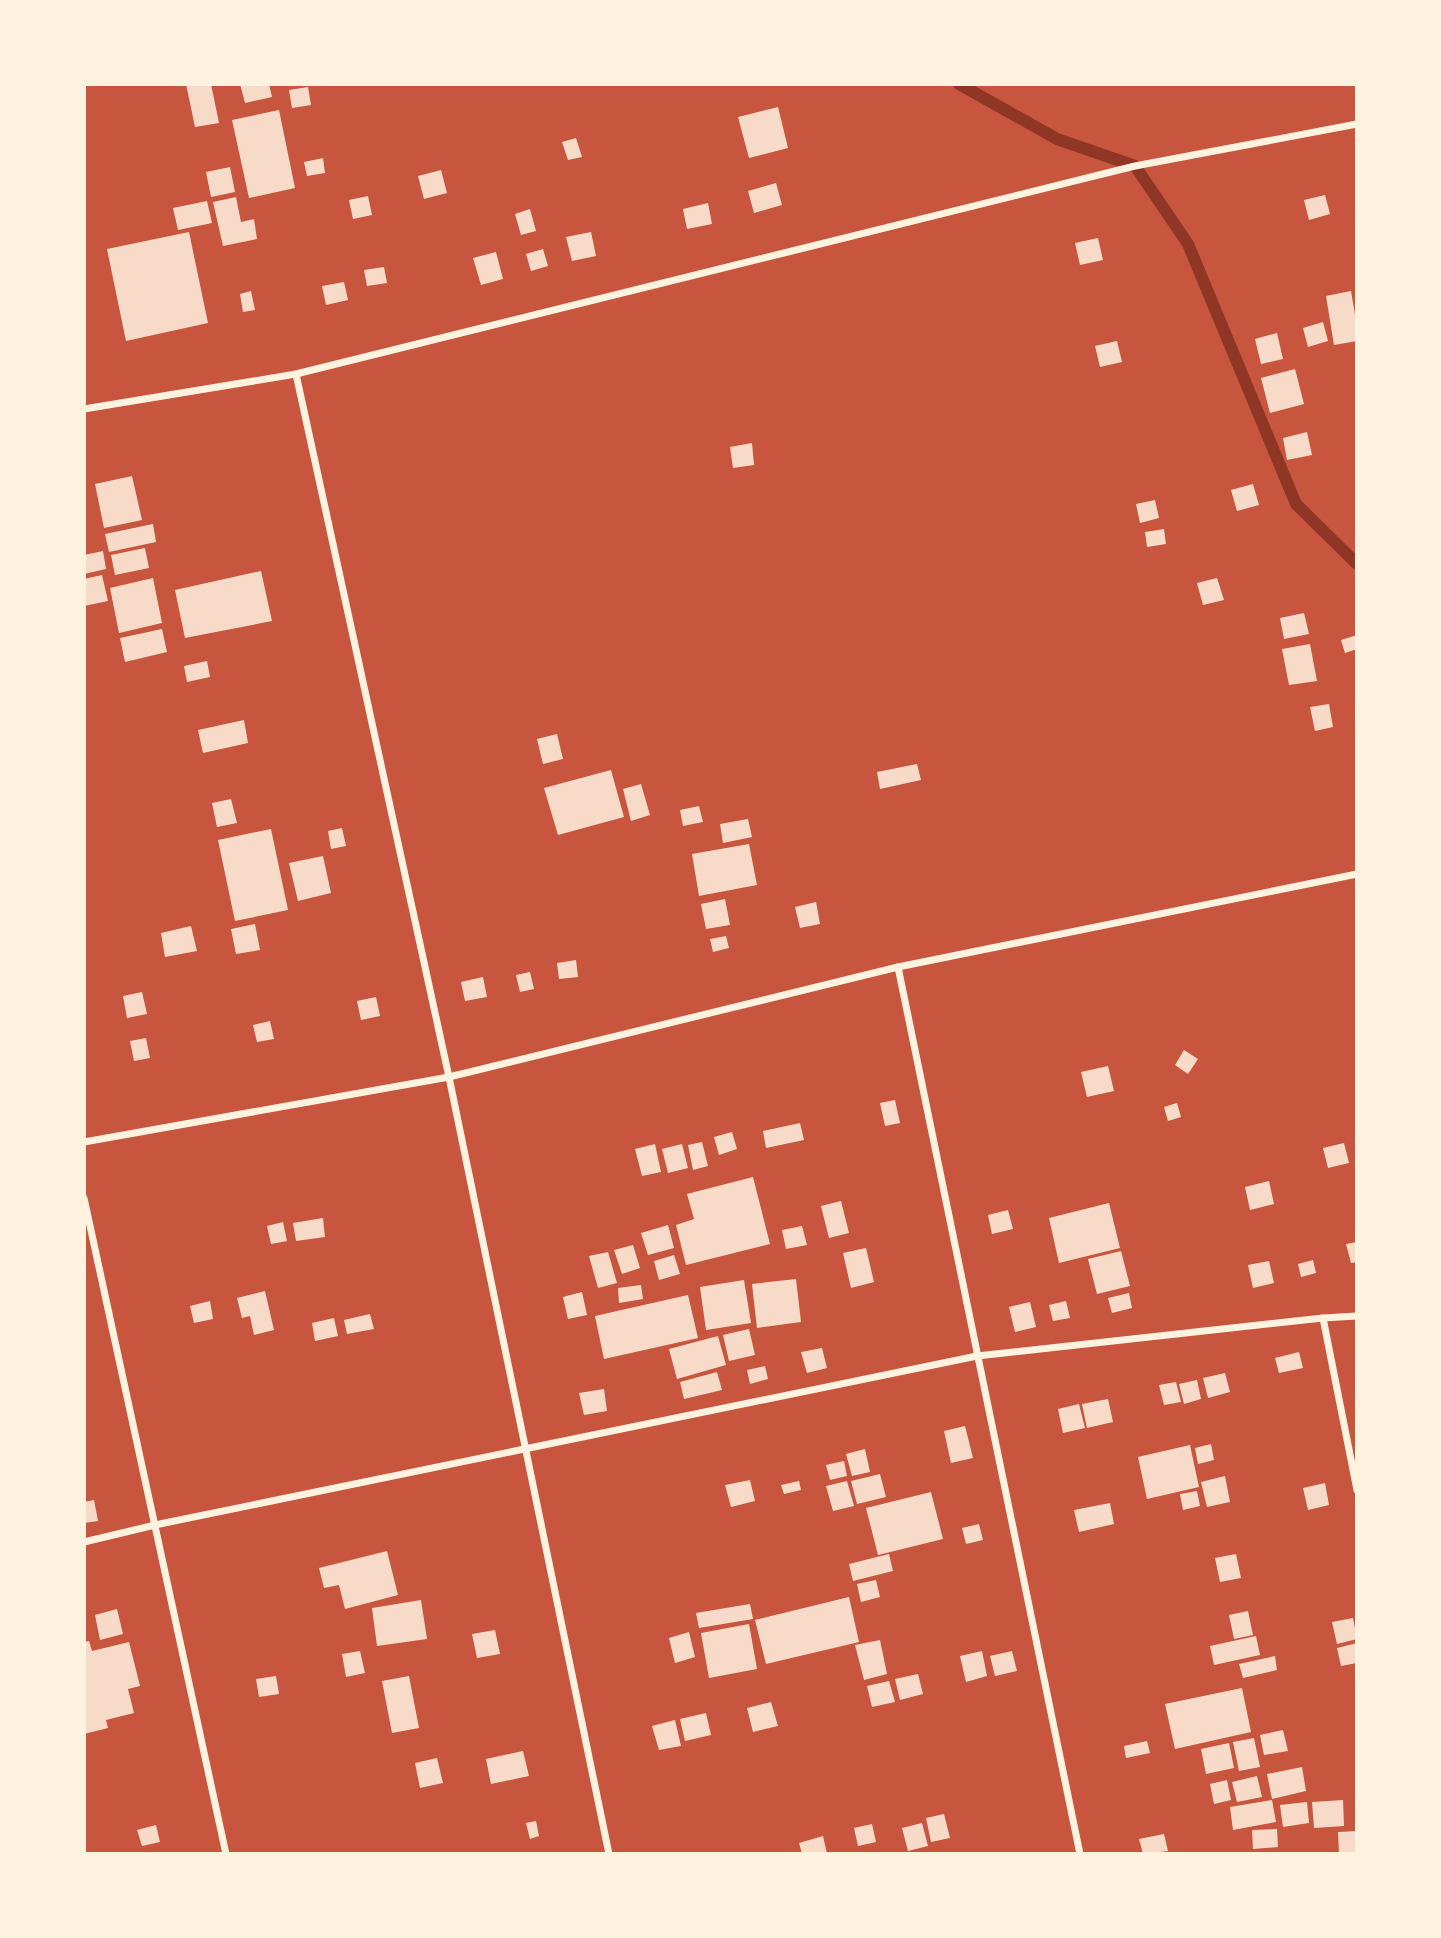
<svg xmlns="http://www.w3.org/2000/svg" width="1441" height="1938" viewBox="0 0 1441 1938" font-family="'Titillium Web',sans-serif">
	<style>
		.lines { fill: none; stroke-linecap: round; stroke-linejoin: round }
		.stream { stroke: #8f3625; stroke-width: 12 }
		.building { fill: #f7dbc8 }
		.minor { stroke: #fff3e0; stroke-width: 7 }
	</style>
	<rect width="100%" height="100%" fill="#c8553d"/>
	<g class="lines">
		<path class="stream" d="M959,84L1057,139L1135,166L1188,244L1296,504L1357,564"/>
	</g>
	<g class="building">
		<path d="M186,84H211L219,123L195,127Z"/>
		<path d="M240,84H269L272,97L245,103Z"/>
		<path d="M308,87L311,105L292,108L289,90Z"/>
		<path d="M778,107L788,148L749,158L738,117Z"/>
		<path d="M279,110L295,188L249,198L232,120Z"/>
		<path d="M576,138L582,157L568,160L562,142Z"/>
		<path d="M323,158L325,173L307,176L304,162Z"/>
		<path d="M230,167L235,192L211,197L206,172Z"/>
		<path d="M441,170L447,193L424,199L418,176Z"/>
		<path d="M776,183L782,205L754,213L748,191Z"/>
		<path d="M1325,195L1330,214L1309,220L1304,200Z"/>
		<path d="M368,196L372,215L353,219L349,200Z"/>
		<path d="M236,197L241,222L254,219L257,239L223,246L213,202Z"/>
		<path d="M207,201L212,223L178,230L173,208Z"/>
		<path d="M708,203L712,224L687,229L683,209Z"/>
		<path d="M530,209L536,231L521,235L515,214Z"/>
		<path d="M189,232L208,323L126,341L107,249Z"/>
		<path d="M591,232L596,256L572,261L566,237Z"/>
		<path d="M1098,238L1103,260L1080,265L1075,243Z"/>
		<path d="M543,249L548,266L531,271L526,254Z"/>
		<path d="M496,252L503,279L481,285L473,258Z"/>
		<path d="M384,267L387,283L367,286L364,270Z"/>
		<path d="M344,282L348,300L326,305L322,286Z"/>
		<path d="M251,291L255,310L243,312L240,294Z"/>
		<path d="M1351,291L1357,326V341L1334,345L1326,296Z"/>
		<path d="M1323,322L1328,341L1308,347L1303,328Z"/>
		<path d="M1277,333L1283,359L1261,364L1255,339Z"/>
		<path d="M1117,341L1122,362L1100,367L1095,346Z"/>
		<path d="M1295,369L1304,404L1270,413L1261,378Z"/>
		<path d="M1307,432L1312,455L1287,460L1283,438Z"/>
		<path d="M752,443L754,465L733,468L730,447Z"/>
		<path d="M132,476L142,520L104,528L95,484Z"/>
		<path d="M1253,484L1259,505L1237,511L1231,490Z"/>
		<path d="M1155,500L1159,518L1140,523L1136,504Z"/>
		<path d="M153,524L156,542L109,552L105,534Z"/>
		<path d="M1164,529L1166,544L1147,547L1145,532Z"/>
		<path d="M145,548L149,568L115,575L111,555Z"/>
		<path d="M103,551L106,569L84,574V555Z"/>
		<path d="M261,571L272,621L185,638L175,590Z"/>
		<path d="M102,575L108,601L84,606V579Z"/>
		<path d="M153,578L162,623L119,633L110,588Z"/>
		<path d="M1217,578L1224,600L1203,605L1197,583Z"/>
		<path d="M1304,613L1309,634L1284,639L1280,618Z"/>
		<path d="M162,629L167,652L125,662L120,638Z"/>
		<path d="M1357,635V649L1345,653L1341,640Z"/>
		<path d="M1310,644L1317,681L1289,685L1282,649Z"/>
		<path d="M207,661L210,677L187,682L184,666Z"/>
		<path d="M1329,704L1333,727L1315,731L1310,707Z"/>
		<path d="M244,720L248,743L203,753L198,730Z"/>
		<path d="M557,734L563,759L543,764L537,739Z"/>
		<path d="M917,764L921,780L880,789L877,772Z"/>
		<path d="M611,770L624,817L558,835L544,788Z"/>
		<path d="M641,784L650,815L631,821L623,789Z"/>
		<path d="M231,799L237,823L217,827L212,803Z"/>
		<path d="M699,806L703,822L683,826L680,810Z"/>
		<path d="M748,819L752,837L723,843L720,824Z"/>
		<path d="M342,828L346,846L331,849L328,831Z"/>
		<path d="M271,829L288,910L235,921L218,840Z"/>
		<path d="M749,844L757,885L699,896L692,854Z"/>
		<path d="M323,856L331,893L298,901L289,863Z"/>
		<path d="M725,899L730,925L706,929L701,904Z"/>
		<path d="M816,902L820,924L800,928L795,907Z"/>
		<path d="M255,924L260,950L236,954L231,929Z"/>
		<path d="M191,926L197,951L165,957L161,933Z"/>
		<path d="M726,936L729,948L713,952L710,939Z"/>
		<path d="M576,960L578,977L559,979L557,963Z"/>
		<path d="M530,972L534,989L520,992L516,975Z"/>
		<path d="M483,977L487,997L465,1001L461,982Z"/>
		<path d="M142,992L147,1014L127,1018L123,996Z"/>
		<path d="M376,997L380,1016L361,1020L357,1001Z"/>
		<path d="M270,1021L274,1039L257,1042L253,1025Z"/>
		<path d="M146,1038L150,1058L134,1061L130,1041Z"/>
		<path d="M1184,1050L1198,1059L1188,1074L1175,1065Z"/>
		<path d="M1108,1066L1114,1091L1087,1097L1081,1072Z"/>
		<path d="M895,1100L900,1123L885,1126L880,1103Z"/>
		<path d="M1177,1103L1181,1117L1168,1121L1164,1107Z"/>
		<path d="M800,1123L804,1140L766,1148L763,1131Z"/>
		<path d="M732,1132L737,1149L719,1155L714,1137Z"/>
		<path d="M702,1142L708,1166L693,1170L688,1145Z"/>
		<path d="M1344,1143L1349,1163L1328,1168L1323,1148Z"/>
		<path d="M655,1144L661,1172L642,1176L635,1149Z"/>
		<path d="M682,1144L688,1168L668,1173L662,1149Z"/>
		<path d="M753,1177L770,1244L686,1265L676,1225L694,1219L687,1194Z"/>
		<path d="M1269,1181L1274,1204L1250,1210L1245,1187Z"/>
		<path d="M841,1201L849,1233L829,1238L821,1206Z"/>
		<path d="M1109,1203L1120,1248L1059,1263L1049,1218Z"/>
		<path d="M1008,1210L1013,1229L992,1234L988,1215Z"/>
		<path d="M323,1218L325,1237L296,1241L293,1223Z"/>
		<path d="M283,1222L287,1241L271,1244L267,1226Z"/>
		<path d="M668,1225L674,1248L648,1255L641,1233Z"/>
		<path d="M802,1226L807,1245L786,1249L782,1230Z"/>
		<path d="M1357,1242V1262L1351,1263L1346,1244Z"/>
		<path d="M633,1245L640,1268L622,1274L614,1250Z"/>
		<path d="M866,1248L874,1282L851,1288L843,1253Z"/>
		<path d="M1121,1251L1130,1286L1097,1294L1088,1259Z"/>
		<path d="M608,1252L617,1283L598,1288L589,1256Z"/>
		<path d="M674,1255L680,1274L659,1280L654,1261Z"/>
		<path d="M1313,1260L1316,1273L1301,1277L1298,1264Z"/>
		<path d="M1269,1261L1274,1283L1253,1288L1248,1265Z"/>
		<path d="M796,1279L801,1322L757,1328L752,1284Z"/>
		<path d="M744,1280L751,1323L706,1330L700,1287Z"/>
		<path d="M641,1285L643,1299L619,1303L618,1288Z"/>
		<path d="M265,1291L274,1330L254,1335L250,1316L242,1318L237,1298Z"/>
		<path d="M582,1292L587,1315L568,1319L563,1297Z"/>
		<path d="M1129,1293L1132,1308L1112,1313L1108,1298Z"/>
		<path d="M688,1295L698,1338L604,1359L595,1316Z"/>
		<path d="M210,1301L213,1319L194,1323L190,1306Z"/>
		<path d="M1066,1301L1070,1318L1053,1321L1049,1305Z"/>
		<path d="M1030,1302L1036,1327L1015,1332L1009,1307Z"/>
		<path d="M370,1314L374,1329L347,1334L344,1320Z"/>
		<path d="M334,1318L338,1336L315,1341L312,1323Z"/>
		<path d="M749,1329L755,1355L729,1361L723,1335Z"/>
		<path d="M718,1336L726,1365L677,1379L669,1349Z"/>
		<path d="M822,1348L827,1368L807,1373L801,1352Z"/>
		<path d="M1299,1352L1303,1368L1279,1373L1275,1358Z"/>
		<path d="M765,1366L768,1379L750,1384L747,1370Z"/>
		<path d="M717,1372L722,1390L684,1399L680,1382Z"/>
		<path d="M1225,1373L1230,1392L1208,1398L1203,1378Z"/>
		<path d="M1197,1380L1201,1399L1184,1404L1179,1384Z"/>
		<path d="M1176,1382L1181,1402L1164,1405L1159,1385Z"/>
		<path d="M604,1389L607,1411L584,1415L579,1393Z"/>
		<path d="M1108,1399L1113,1422L1087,1428L1082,1404Z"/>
		<path d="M1079,1404L1085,1428L1063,1433L1058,1409Z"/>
		<path d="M965,1426L973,1458L951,1463L944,1431Z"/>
		<path d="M1211,1444L1214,1460L1198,1464L1195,1448Z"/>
		<path d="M1190,1445L1199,1487L1147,1499L1138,1457Z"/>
		<path d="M865,1449L870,1472L852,1476L846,1454Z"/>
		<path d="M844,1461L847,1476L830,1480L826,1465Z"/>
		<path d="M880,1474L886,1497L857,1504L851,1481Z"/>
		<path d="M1225,1476L1230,1502L1207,1507L1201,1482Z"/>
		<path d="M750,1480L755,1501L731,1507L725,1485Z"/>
		<path d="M799,1481L801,1490L784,1494L781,1485Z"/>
		<path d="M847,1481L854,1506L833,1511L826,1486Z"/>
		<path d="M1325,1483L1329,1505L1308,1510L1303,1488Z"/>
		<path d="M1197,1491L1200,1506L1183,1510L1180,1494Z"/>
		<path d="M931,1492L943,1539L878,1555L866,1508Z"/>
		<path d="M94,1500L98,1521L84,1523V1502Z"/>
		<path d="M1110,1503L1114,1524L1079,1532L1074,1510Z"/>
		<path d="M979,1524L983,1540L966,1544L962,1528Z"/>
		<path d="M387,1551L398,1595L345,1609L339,1585L324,1588L319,1568Z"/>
		<path d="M889,1554L893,1571L853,1581L849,1564Z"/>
		<path d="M1236,1554L1241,1578L1220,1582L1215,1558Z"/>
		<path d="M876,1580L880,1597L861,1602L857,1584Z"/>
		<path d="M849,1597L859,1642L766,1664L755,1620Z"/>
		<path d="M421,1600L427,1639L377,1646L372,1608Z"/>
		<path d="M750,1604L753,1619L699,1628L696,1613Z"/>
		<path d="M117,1609L123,1634L100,1640L95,1615Z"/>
		<path d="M1248,1611L1253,1635L1234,1639L1229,1615Z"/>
		<path d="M1353,1618L1357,1639L1337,1644L1332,1622Z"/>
		<path d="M749,1624L757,1669L709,1678L701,1633Z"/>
		<path d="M495,1630L500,1654L477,1658L472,1634Z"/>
		<path d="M689,1632L695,1657L675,1663L669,1638Z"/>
		<path d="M1256,1636L1260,1655L1214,1665L1210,1646Z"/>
		<path d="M880,1640L887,1674L864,1680L855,1645Z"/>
		<path d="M89,1641L92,1651L129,1642L140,1686L128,1689L134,1713L106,1720L108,1728L84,1734V1642Z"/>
		<path d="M1357,1643V1663L1341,1666L1337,1648Z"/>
		<path d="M360,1651L365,1673L346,1677L342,1654Z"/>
		<path d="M982,1651L987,1676L966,1682L960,1656Z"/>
		<path d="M1012,1651L1017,1671L995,1676L990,1656Z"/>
		<path d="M1275,1656L1277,1670L1243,1678L1239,1664Z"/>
		<path d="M918,1674L923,1694L900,1700L895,1679Z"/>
		<path d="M276,1676L279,1694L259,1697L256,1679Z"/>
		<path d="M409,1676L419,1728L392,1733L382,1681Z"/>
		<path d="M889,1681L895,1702L872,1707L867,1686Z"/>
		<path d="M1242,1688L1251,1732L1175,1749L1165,1704Z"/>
		<path d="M771,1702L778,1726L753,1732L747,1708Z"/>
		<path d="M706,1713L711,1735L685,1741L680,1719Z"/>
		<path d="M675,1720L681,1746L659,1750L652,1726Z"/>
		<path d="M1283,1730L1288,1751L1264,1755L1260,1735Z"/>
		<path d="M1254,1738L1260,1767L1239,1771L1233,1742Z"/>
		<path d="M1147,1741L1150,1753L1126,1758L1124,1746Z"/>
		<path d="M1229,1743L1234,1768L1206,1774L1201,1749Z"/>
		<path d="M523,1751L529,1776L491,1784L486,1759Z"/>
		<path d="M437,1758L443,1783L420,1788L415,1763Z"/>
		<path d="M1302,1767L1306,1791L1272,1799L1267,1774Z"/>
		<path d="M1257,1776L1262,1797L1237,1802L1232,1782Z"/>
		<path d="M1227,1780L1231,1800L1214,1804L1210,1784Z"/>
		<path d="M1272,1800L1276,1822L1233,1830L1230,1807Z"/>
		<path d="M1343,1800L1344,1826L1314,1828L1312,1802Z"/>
		<path d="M1307,1802L1309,1823L1283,1827L1280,1805Z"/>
		<path d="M944,1814L950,1838L931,1842L926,1818Z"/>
		<path d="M536,1821L539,1836L530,1839L526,1823Z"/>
		<path d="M922,1823L928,1846L908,1851L902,1828Z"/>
		<path d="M872,1824L876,1842L858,1846L854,1828Z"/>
		<path d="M156,1825L160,1842L142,1846L137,1830Z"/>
		<path d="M1277,1829L1278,1847L1253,1849L1252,1830Z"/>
		<path d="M1357,1831V1854H1339L1338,1832Z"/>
		<path d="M1164,1834L1168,1851L1143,1854L1139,1839Z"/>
		<path d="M823,1836L827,1854H802L799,1843Z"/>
	</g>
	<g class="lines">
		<g class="minor">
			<path d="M296,374L449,1077L609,1854"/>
			<path d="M84,409L296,374L1135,166L1357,124"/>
			<path d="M898,967L1080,1854"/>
			<path d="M84,1142L449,1077L898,967L1357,874"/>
			<path d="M84,1198L226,1854"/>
			<path d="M1323,1318L1357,1490"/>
			<path d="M84,1542L155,1525L977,1356L1323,1318L1357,1316"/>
		</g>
	</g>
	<rect width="1441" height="1938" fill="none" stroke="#fff3e0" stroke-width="172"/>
</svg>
